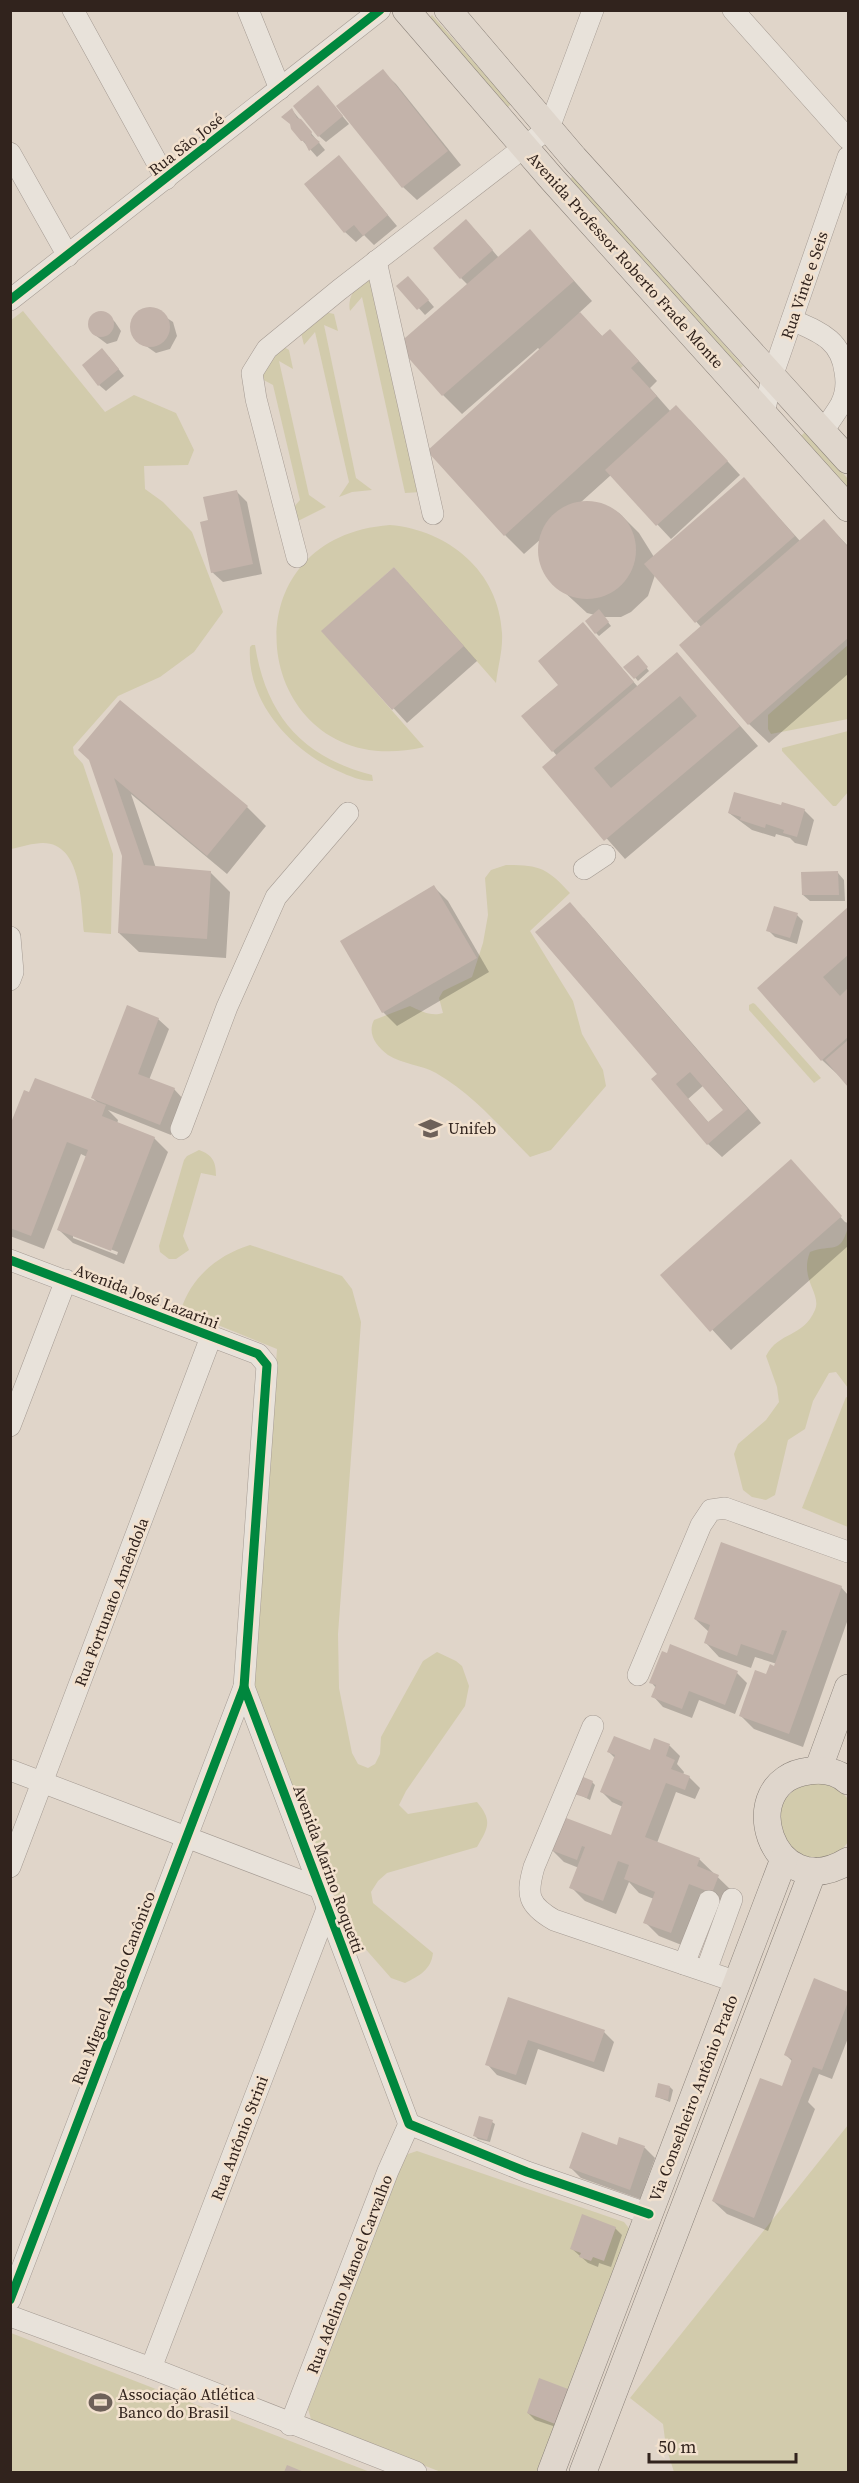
<svg xmlns="http://www.w3.org/2000/svg" width="859" height="2483" viewBox="0 0 859 2483" font-family="'Source Serif 4',serif">
	<style>
		.green { fill: #d2cbac }
		.shadow { fill: #0003; fill-rule: evenodd }
		.building { fill: #c3b3aa; fill-rule: evenodd }
		.lines { fill: none; stroke-linecap: round; stroke-linejoin: round }
		.minor-casing { stroke: #a59b93; stroke-width: 22 }
		.major-casing { stroke: #8a8179; stroke-width: 28 }
		.minor { stroke: #e8e2da; stroke-width: 21 }
		.major { stroke: #dfd6cc; stroke-width: 27 }
		.cycleway-casing { stroke: #f2e1ce; stroke-width: 13 }
		.cycleway { stroke: #00873e; stroke-width: 9 }
		.labels { text-anchor: middle; stroke-width: 5; stroke-linejoin: round; paint-order: stroke }
		.street-label { font-size: 16px; fill: #31231d; stroke: #f2e1ce }
		.poi-label { font-size: 16px; fill: #31231d; stroke: #f2e1ce; text-anchor: start }
	</style>
	<rect width="100%" height="100%" fill="#e0d5c9"/>
	<g class="green">
		<path d="M432,15L511,104L505,110L426,21Z"/>
		<path d="M574,175L743,366L737,371L568,181Z"/>
		<path d="M376,278L421,492L405,493L362,297L350,311C347,294 358,281 376,278Z"/>
		<path d="M23,311L105,412L134,395L176,413L194,450L188,465L144,466L145,489L163,502L192,532L223,612L194,652L160,677L118,696L73,747L74,754L83,764L113,854L111,934L84,932C81,905 82,843 43,843C33,843 21,847 11,849L10,321Z"/>
		<path d="M325,312L334,314L338,331L324,325L356,478L372,490L352,492L339,497L349,482L315,332L304,345L301,333Z"/>
		<path d="M284,347L289,350L293,369L279,361L309,495L326,507L294,523L293,508L300,500L273,385L260,378L257,368Z"/>
		<path d="M806,431L848,479V492L800,437Z"/>
		<path d="M390,525C448,530 499,571 502,633C503,650 498,666 496,683L394,567L322,631L424,747C255,787 215,538 390,525Z"/>
		<path d="M252,645H255C266,715 302,757 372,775L373,781C361,781 349,776 338,771C291,751 246,701 250,647Z"/>
		<path d="M848,645V719L771,734L768,729V715Z"/>
		<path d="M848,731V792L836,806H833L782,751V748Z"/>
		<path d="M506,865C540,865 547,868 570,893L530,931L573,1001L582,1034L603,1070L606,1086L551,1150L530,1157C501,1128 473,1094 436,1073C422,1065 402,1064 388,1055C376,1046 367,1034 374,1020L410,1006C421,1011 431,1017 443,1013L439,998L443,991L472,977L483,943L488,915L485,878L491,870Z"/>
		<path d="M753,1003L755,1004L821,1078L814,1083L749,1010V1005Z"/>
		<path d="M199,1150C213,1155 216,1162 216,1176L201,1173L183,1236L189,1250L176,1259H169L160,1252L159,1246L184,1160L187,1156Z"/>
		<path d="M848,1227V1388L836,1372L829,1373L813,1401L805,1429L788,1440L775,1495L766,1500L752,1497L743,1490L734,1454L738,1444L766,1420L779,1402L777,1387L766,1356C779,1331 803,1338 815,1310C822,1294 799,1279 810,1252C833,1243 840,1256 848,1227Z"/>
		<path d="M250,1245L342,1276L352,1289L361,1322L338,1634L339,1688L352,1753L358,1764L368,1768L375,1764L380,1754L381,1737L423,1661L437,1652L456,1661L462,1666L469,1686L465,1706L406,1791L399,1805L408,1814L477,1802C493,1821 488,1828 477,1847L387,1873L378,1881L371,1892L373,1903L433,1953C431,1970 419,1976 405,1983L391,1978L340,1920L253,1684L277,1349L181,1310C191,1277 218,1255 250,1245Z"/>
		<path d="M846,1397L848,1398V1527L802,1508Z"/>
		<path d="M819,1782L839,1789L848,1799V1842L841,1851L821,1859L800,1856L784,1842L779,1811L783,1801L798,1786Z"/>
		<path d="M848,2125V2472H674L666,2447L663,2424L630,2398Z"/>
		<path d="M417,2151L624,2222L632,2232L544,2472H441L317,2424L311,2419L308,2409L403,2160L408,2154Z"/>
		<path d="M11,2333L370,2472H11Z"/>
	</g>
	<g class="shadow">
		<path d="M382,71L396,84L461,165L417,200L403,187Z"/>
		<path d="M324,94L349,124L326,142L319,136Z"/>
		<path d="M292,110L325,150L317,157L302,140Z"/>
		<path d="M339,157L397,226L374,245L364,235L356,242L345,232Z"/>
		<path d="M476,231L499,258L530,231L592,301L579,313L603,337L629,350L657,381L650,388L671,412L690,420L740,475L671,539L611,475L580,503H598L619,513L639,533L654,557L744,479L800,541L824,521L848,546V674L769,743L749,724L701,627L655,575L648,596L631,612L621,617H604L611,626L599,636L596,633L595,615L587,613L549,578L543,568L540,545L542,538L524,554L505,535L540,350L538,348L462,414L443,395L468,285L461,278Z"/>
		<path d="M415,285L434,307L425,315L399,286Z"/>
		<path d="M152,308L173,322L177,336L170,349L156,353L136,339L132,325L138,312Z"/>
		<path d="M98,313L108,315L115,322L121,331L117,341L107,344L95,335L89,325L90,320Z"/>
		<path d="M109,357L124,376L106,391L99,385Z"/>
		<path d="M237,492L247,502L262,574L223,582L212,572L210,521Z"/>
		<path d="M407,582L477,661L407,723L323,631Z"/>
		<path d="M583,624L638,687L677,654L758,746L625,859L544,768L557,756L553,751L560,685Z"/>
		<path d="M640,660L649,671L638,681L626,667Z"/>
		<path d="M92,762L247,807L266,826L227,874L131,794L156,868L210,872L230,892L226,958L139,952L119,933L123,856Z"/>
		<path d="M782,807L804,810L814,820L807,846L795,843L790,838L776,834L775,837L752,830L729,813Z"/>
		<path d="M838,873L844,880L845,901H810L803,895Z"/>
		<path d="M434,887L448,901L489,972L397,1026L383,1012Z"/>
		<path d="M848,909V1084L822,1060L759,988Z"/>
		<path d="M797,915L803,921L797,944L775,937L768,930Z"/>
		<path d="M583,917L761,1123L722,1157L708,1144L659,1074ZM704,1085L725,1110L709,1123L688,1099Z"/>
		<path d="M158,1019L169,1029L149,1080L174,1089L184,1100L171,1135L108,1110L118,1120L117,1124L154,1138L168,1152L124,1264L73,1243L59,1230L87,1157L81,1154L44,1249L10,1236V1129L100,1105L93,1098ZM73,1235L118,1252L117,1255L73,1238Z"/>
		<path d="M791,1161L845,1222L848,1223V1246L731,1350L662,1275Z"/>
		<path d="M841,1587L848,1595V1619L803,1747L754,1729L740,1715L777,1664L755,1657L751,1668L719,1657L706,1643L709,1632L695,1619Z"/>
		<path d="M737,1673L747,1683L735,1714L699,1700L692,1718L663,1707L653,1696L656,1688L651,1682Z"/>
		<path d="M655,1740L670,1746L680,1756L677,1764L684,1772L683,1775L689,1777L700,1788L695,1799L676,1792L657,1843L699,1859L731,1890L725,1906L703,1897L684,1946L659,1936L645,1922L654,1899L639,1893L629,1882L616,1914L585,1901L571,1887L579,1868L564,1862L550,1848L612,1837L623,1807L612,1802L602,1792L615,1758L609,1752H651Z"/>
		<path d="M592,1782L595,1785L590,1800L576,1793Z"/>
		<path d="M815,1980L848,1993V2038L832,2079L819,2074L808,2102L815,2109L768,2231L727,2214L713,2201L788,2090L793,2062L786,2055Z"/>
		<path d="M509,1999L604,2032L614,2042L604,2072L538,2049L526,2085L497,2075L487,2064Z"/>
		<path d="M670,2087L673,2090L670,2102L657,2097Z"/>
		<path d="M492,2122L495,2124L490,2142L478,2139L475,2136Z"/>
		<path d="M620,2139L645,2148L655,2158L640,2199L581,2178L571,2168L618,2147Z"/>
		<path d="M615,2228L622,2235L611,2267L599,2263L598,2267L588,2263L571,2248Z"/>
		<path d="M567,2390L574,2397L562,2429L535,2420L528,2413Z"/>
	</g>
	<g class="building">
		<path d="M383,69L448,151L402,188L336,106Z"/>
		<path d="M318,85L343,116L318,137L293,106Z"/>
		<path d="M292,108L297,118L301,119L312,132L311,135L320,142L309,151L304,141H301L291,129L290,124L281,117Z"/>
		<path d="M339,155L388,215L363,236L354,225L344,233L304,184Z"/>
		<path d="M466,219L493,250L460,279L433,248Z"/>
		<path d="M530,229L574,281L442,396L397,345Z"/>
		<path d="M408,276L429,300L417,310L396,286Z"/>
		<circle cx="150" cy="327" r="20"/>
		<circle cx="101" cy="324" r="13"/>
		<path d="M580,312L602,336L610,329L639,361L631,368L657,396L504,536L427,451Z"/>
		<path d="M102,348L119,369L98,386L82,365Z"/>
		<path d="M676,405L728,461L656,526L605,470Z"/>
		<path d="M744,477L795,536L695,623L644,564Z"/>
		<path d="M237,490L253,564L211,573L200,522L208,520L203,497Z"/>
		<circle cx="587" cy="550" r="49"/>
		<path d="M824,519L848,547V638L748,725L679,645Z"/>
		<path d="M394,567L464,646L392,710L321,631Z"/>
		<path d="M599,609L609,622L595,634L585,621Z"/>
		<path d="M583,622L634,682L552,752L521,716L558,685L538,661Z"/>
		<path d="M677,652L740,726L604,841L542,767ZM680,696L697,716L611,788L594,768Z"/>
		<path d="M638,655L648,667L634,679L623,667Z"/>
		<path d="M120,700L248,806L207,856L114,778L144,865L211,871L207,939L118,933L122,856L89,760L78,750Z"/>
		<path d="M734,792L781,805L782,802L805,809L797,837L783,833L784,830L766,824L765,828L740,820L741,817L728,813Z"/>
		<path d="M838,871L839,895H802L801,872Z"/>
		<path d="M434,885L477,958L382,1013L340,941Z"/>
		<path d="M570,902L748,1109L707,1145L651,1079L657,1074L535,932ZM690,1072L723,1110L708,1122L676,1084Z"/>
		<path d="M774,906L798,913L790,938L766,931Z"/>
		<path d="M848,907V955L823,977L840,996L848,988V1037L821,1061L757,988Z"/>
		<path d="M127,1005L159,1018L138,1074L175,1088L160,1125L91,1098Z"/>
		<path d="M848,1040V1087L825,1060Z"/>
		<path d="M35,1078L106,1105L102,1116L155,1137L111,1251L57,1230L88,1150L67,1142L31,1236L10,1228V1125L24,1090L29,1092Z"/>
		<path d="M791,1159L842,1216L710,1332L660,1275Z"/>
		<path d="M721,1542L842,1586L789,1734L739,1716L755,1670L766,1674L770,1664L774,1666L787,1631L782,1630L773,1655L741,1644L737,1656L704,1643L710,1625L694,1619Z"/>
		<path d="M670,1644L738,1671L725,1705L689,1691L682,1709L651,1697L656,1685L649,1683L662,1651L667,1653Z"/>
		<path d="M614,1736L650,1750L654,1738L670,1744L666,1756L675,1760L671,1769L690,1776L685,1790L666,1783L645,1837L700,1858L697,1866L719,1875L712,1893L689,1884L671,1933L643,1923L655,1892L624,1879L629,1865L618,1861L603,1901L569,1888L585,1847L582,1846L577,1860L548,1849L561,1816L611,1835L623,1802L600,1792L615,1755L607,1752Z"/>
		<path d="M581,1776L593,1781L587,1798L574,1794Z"/>
		<path d="M814,1978L848,1992V2002L822,2070L813,2067L754,2218L712,2201L760,2078L782,2086L792,2059L784,2055Z"/>
		<path d="M508,1997L605,2030L594,2062L528,2040L516,2075L485,2065Z"/>
		<path d="M658,2083L670,2086L668,2100L655,2097Z"/>
		<path d="M479,2116L493,2120L487,2140L473,2136Z"/>
		<path d="M582,2132L617,2145L619,2137L645,2146L630,2190L569,2168Z"/>
		<path d="M582,2214L616,2227L604,2261L593,2257L591,2261L579,2257L581,2253L570,2249Z"/>
		<path d="M539,2378L568,2389L555,2424L527,2413Z"/>
		<path d="M287,2465L304,2472H284Z"/>
	</g>
	<g class="lines">
		<defs>
			<g id="minor">
				<path d="M73,10L166,179"/>
				<path d="M248,10L280,89"/>
				<path d="M733,10L848,139"/>
				<path d="M10,153L68,256"/>
				<path d="M376,261L433,514"/>
				<path d="M10,300L380,10"/>
				<path d="M792,320C819,332 841,339 845,372C847,383 846,394 841,404C836,413 829,422 823,431"/>
				<path d="M764,413L773,374L848,157"/>
				<path d="M297,557L256,399L252,373L267,349L339,290L549,128L593,10"/>
				<path d="M584,869L605,855"/>
				<path d="M10,937L13,972L10,980"/>
				<path d="M181,1129L227,1007L276,897L348,813"/>
				<path d="M10,1260L258,1354L267,1365L244,1687L409,2124L527,2172L649,2214"/>
				<path d="M10,1426L66,1280"/>
				<path d="M638,1675L701,1525L711,1510L725,1508L848,1552"/>
				<path d="M593,1726L534,1867C526,1895 528,1905 554,1920L737,1982"/>
				<path d="M10,1770L320,1888"/>
				<path d="M10,1867L211,1337"/>
				<path d="M684,1964L709,1901"/>
				<path d="M706,1971L732,1899"/>
				<path d="M10,2300L244,1687"/>
				<path d="M10,2316L151,2368L416,2472"/>
				<path d="M151,2368L327,1909"/>
				<path d="M290,2425L388,2171L409,2124"/>
			</g>
			<g id="major">
				<path d="M406,10L552,179L848,508"/>
				<path d="M448,10L574,158L848,460"/>
				<path d="M818,1770L848,1688"/>
				<path d="M848,1781C838,1772 823,1769 809,1771C732,1780 771,1908 848,1861"/>
				<path d="M551,2472L784,1859"/>
				<path d="M583,2472L813,1871"/>
			</g>
		</defs>
		<use href="#minor" class="minor-casing"/>
		<use href="#major" class="major-casing"/>
		<use href="#minor" class="minor"/>
		<use href="#major" class="major"/>
		<defs>
			<g id="cycleway">
				<path d="M10,300L380,10"/>
				<path d="M10,1260L258,1354L267,1365L244,1687L409,2124L527,2172L649,2214"/>
				<path d="M10,2300L244,1687"/>
			</g>
		</defs>
		<use href="#cycleway" class="cycleway-casing"/>
		<use href="#cycleway" class="cycleway"/>
	</g>
	<defs>
		<symbol id="university-bare" viewBox="-9 -9 18 18"><path d="M0-5L7-2L0 1L-7-2ZM-4 1L0 2.5L4 1V4Q0 6-4 4Z" fill="#6e6159" stroke="#f2e1ce" stroke-width="2.5" paint-order="stroke"/></symbol>
		<symbol id="stadium-bare" viewBox="-9 -9 18 18"><path d="M0-5a6.5 5 0 1 0 0 10a6.5 5 0 1 0 0-10ZM-3.5-1.8h7v3.6h-7Z" fill="#6e6159" stroke="#f2e1ce" stroke-width="2.5" paint-order="stroke"/></symbol>
	</defs>
	<g fill-rule="evenodd">
		<use href="#university-bare" x="414" y="1112" width="33" height="33"/>
		<use href="#stadium-bare" x="84" y="2386" width="33" height="33"/>
	</g>
	<g class="labels">
		<g class="street-label">
			<text transform="translate(186 144) rotate(-38)" y="6">Rua São José</text>
			<text transform="translate(626 260) rotate(48)" y="6">Avenida Professor Roberto Frade Monte</text>
			<text transform="translate(804 285) rotate(-71)" y="6">Rua Vinte e Seis</text>
			<text transform="translate(147 1296) rotate(21)" y="6">Avenida José Lazarini</text>
			<text transform="translate(111 1602) rotate(-69)" y="6">Rua Fortunato Amêndola</text>
			<text transform="translate(329 1869) rotate(70)" y="6">Avenida Marino Roquetti</text>
			<text transform="translate(113 1988) rotate(-69)" y="6">Rua Miguel Angelo Canônico</text>
			<text transform="translate(693 2098) rotate(-69)" y="6">Via Conselheiro Antônio Prado</text>
			<text transform="translate(239 2138) rotate(-69)" y="6">Rua Antônio Strini</text>
			<text transform="translate(349 2274) rotate(-69)" y="6">Rua Adelino Manoel Carvalho</text>
		</g>
		<g class="poi-label">
			<text x="448" y="1134">Unifeb</text>
			<text x="118" y="2400">Associação Atlética<tspan x="118" dy="18">Banco do Brasil</tspan></text>
		</g>
	</g>
	<rect width="859" height="2483" fill="none" stroke="#31231d" stroke-width="24"/>
	<path d="M649 2453v9h147v-9" fill="none" stroke="#31231d" stroke-width="3"/>
	<text x="658" y="2453" font-size="18" fill="#31231d" stroke="#f2e1ce" stroke-width="4.5" paint-order="stroke">50 m</text>
</svg>
